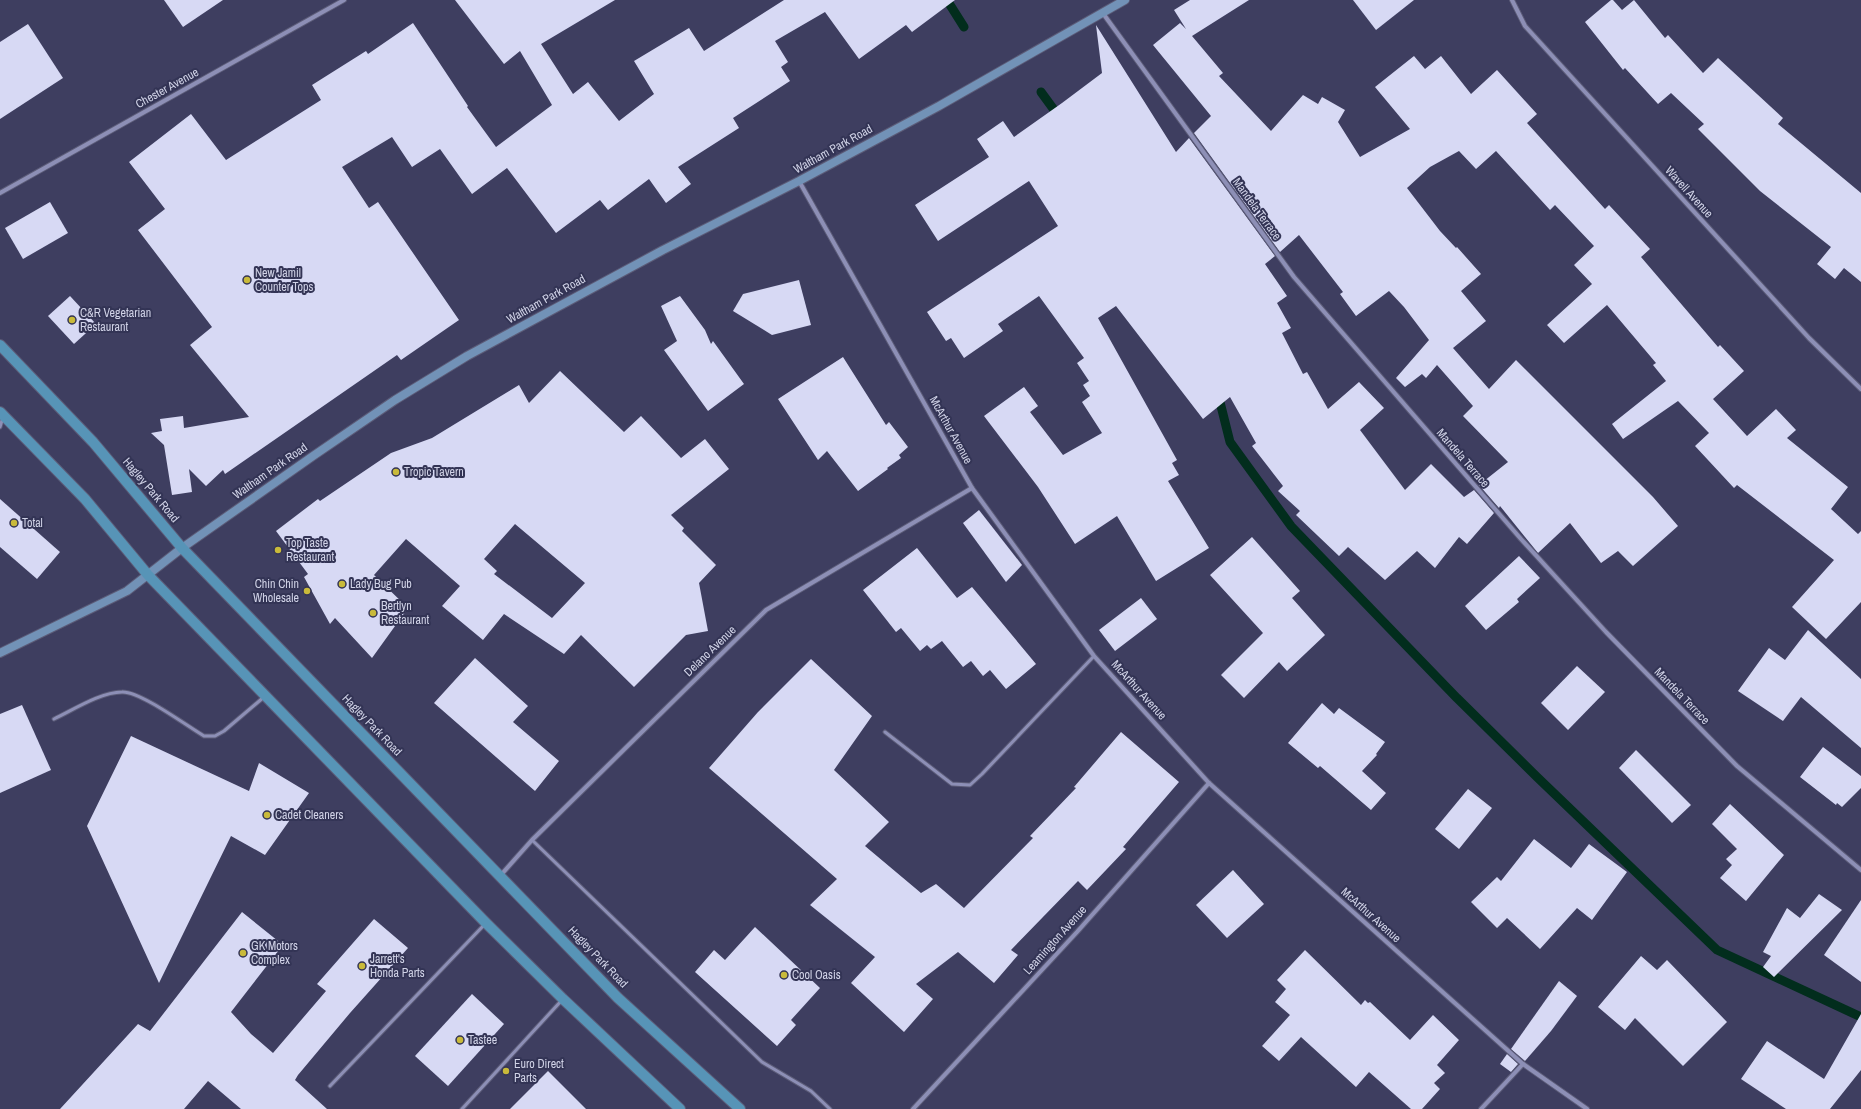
<svg xmlns="http://www.w3.org/2000/svg" width="1861" height="1109" viewBox="0 0 1861 1109" font-family="'Archivo Narrow',sans-serif">
	<style>
		.lines { fill: none; stroke-linecap: round; stroke-linejoin: round }
		.stream { stroke: #022d1d; stroke-width: 9 }
		.building { fill: #d7d9f4; fill-rule: evenodd }
		.lane-casing { stroke: #5c5c78; stroke-width: 5 }
		.street-casing { stroke: #5c5c78; stroke-width: 6 }
		.secondary-casing { stroke: #5c5c78; stroke-width: 10 }
		.primary-casing { stroke: #5c5c78; stroke-width: 12 }
		.lane { stroke: #8d8fb6; stroke-width: 3 }
		.street { stroke: #8d8fb6; stroke-width: 4 }
		.secondary { stroke: #7292b7; stroke-width: 8 }
		.primary { stroke: #5794b7; stroke-width: 10 }
		.poi-dot { fill: #c9ba3a; stroke: #333455; stroke-width: 1.5 }
		.labels { text-anchor: middle; stroke-width: 4; stroke-linejoin: round; paint-order: stroke }
		.street-label { font-size: 12px; fill: #d1d3e7; stroke: #333455 }
		.poi-label { font-size: 12px; fill: #d1d3e7; stroke: #333455; text-anchor: start }
	</style>
	<rect width="100%" height="100%" fill="#3e3e60"/>
	<g class="lines">
		<g class="stream">
			<path d="M947,0L964,27"/>
			<path d="M1041,92L1060,118"/>
			<path d="M1218,394L1230,442L1291,526L1457,698L1537,777L1717,950L1861,1017"/>
		</g>
	</g>
	<g class="building">
		<path d="M164,0H223L183,27Z"/>
		<path d="M455,0H615L541,44L573,94L588,82L619,121L654,94L634,61L689,28L704,51L784,0H955L912,32L906,25L859,59L825,12L775,41L788,62L781,67L790,81L733,118L739,128L678,167L691,184L666,203L649,179L608,210L600,200L556,233L507,168L472,194L440,149L412,167L392,137L342,167L369,208L378,202L459,320L401,360L397,355L225,474L223,470L206,486L189,469L192,492L172,495L164,445L151,433L162,431L160,419L183,416L184,428L249,417L190,345L212,327L138,230L165,209L129,162L191,114L226,160L321,100L312,85L366,51L368,54L413,23L468,106L467,107L496,147L552,105L520,51L504,64Z"/>
		<path d="M1190,0H1249L1192,36L1223,73L1219,76L1271,131L1303,95L1318,104L1322,97L1345,110L1338,122L1360,157L1410,129L1375,87L1414,56L1425,69L1441,56L1471,94L1497,70L1537,114L1527,123L1605,209L1609,205L1650,249L1641,257L1718,347L1720,345L1744,371L1713,399L1747,436L1776,409L1796,430L1787,438L1848,487L1831,509L1858,534L1861,531V602L1826,639L1792,607L1834,560L1737,485L1734,488L1695,446L1709,433L1678,401L1623,439L1612,424L1666,381L1653,365L1656,363L1607,305L1564,343L1547,325L1592,284L1574,265L1594,246L1555,205L1550,210L1496,151L1476,169L1459,151L1430,167L1407,188L1440,231L1456,248L1457,247L1481,274L1461,291L1486,321L1453,348L1489,389L1516,360L1653,497L1678,526L1633,566L1618,551L1601,563L1570,523L1538,553L1500,506L1499,508L1479,485L1508,462L1463,416L1473,406L1437,365L1426,378L1422,374L1405,387L1396,378L1429,340L1404,307L1389,291L1356,316L1340,294L1343,292L1299,235L1280,252L1194,133L1211,116L1153,45L1180,23L1186,29L1174,10Z"/>
		<path d="M1353,0H1414L1376,30Z"/>
		<path d="M1611,0H1613L1622,10L1634,0L1665,38L1668,35L1703,73L1718,58L1783,118L1778,124L1861,193V282L1844,268L1835,279L1817,264L1831,247L1760,191L1698,129L1704,124L1671,93L1658,104L1625,68L1623,70L1585,22Z"/>
		<path d="M28,24L63,78L0,119V42Z"/>
		<path d="M1096,25L1176,152L1189,138L1275,256L1265,264L1287,296L1277,303L1291,328L1282,333L1303,374L1307,372L1328,409L1359,382L1384,408L1360,430L1405,490L1431,464L1464,497L1474,490L1494,513L1467,544L1459,537L1435,568L1417,551L1385,580L1348,547L1339,556L1296,515L1300,511L1278,491L1283,486L1252,446L1256,443L1230,397L1203,419L1116,306L1098,318L1177,460L1172,463L1179,475L1168,481L1209,548L1156,581L1117,516L1075,544L1038,487L984,416L1024,387L1038,406L1030,412L1063,455L1102,433L1082,402L1090,396L1083,385L1089,381L1077,363L1084,358L1039,296L998,324L1003,331L964,358L951,338L946,341L927,312L1058,226L1029,181L938,241L915,205L989,157L977,139L1003,121L1014,137L1062,103L1102,73Z"/>
		<path d="M50,202L68,233L23,259L5,228Z"/>
		<path d="M799,280L811,325L772,335L733,311L743,294Z"/>
		<path d="M70,296L96,324L74,344L48,316Z"/>
		<path d="M680,296L705,330L711,344L713,341L744,384L708,411L664,350L677,341L661,306Z"/>
		<path d="M843,357L886,425L889,422L908,447L899,455L901,458L887,468L888,469L858,491L827,451L818,460L778,399Z"/>
		<path d="M560,371L624,432L641,416L681,458L705,439L729,469L671,515L684,528L682,531L716,565L699,583L708,631L686,635L634,687L581,635L564,654L504,614L483,640L442,606L460,586L406,539L374,575L408,608L372,658L335,618L330,624L304,577L308,574L276,531L318,499L320,501L391,453L432,438L519,385L529,403ZM515,524L585,583L552,618L494,574L497,571L484,559Z"/>
		<path d="M0,499L60,552L37,579L0,547Z"/>
		<path d="M979,510L1022,565L1006,582L963,523Z"/>
		<path d="M1252,537L1300,591L1292,598L1325,635L1287,671L1279,662L1244,698L1221,675L1263,633L1210,575Z"/>
		<path d="M917,548L957,598L972,587L1036,664L1006,689L990,670L983,676L971,661L963,667L942,641L931,649L927,645L920,651L901,628L896,632L863,590Z"/>
		<path d="M1519,556L1540,578L1517,599L1519,602L1486,630L1465,606Z"/>
		<path d="M1141,598L1157,619L1115,651L1099,630Z"/>
		<path d="M1808,630L1861,679V748L1801,697L1783,721L1738,691L1769,648L1785,660Z"/>
		<path d="M475,658L528,706L513,722L559,761L535,791L434,703Z"/>
		<path d="M811,659L872,716L834,770L889,822L865,846L921,893L936,884L964,908L1033,838L1030,836L1076,788L1074,787L1121,732L1179,782L1123,847L1126,849L1087,890L1078,881L1011,950L1018,955L994,983L958,952L916,984L933,999L904,1032L851,983L875,957L810,905L837,879L709,768L758,712Z"/>
		<path d="M1577,666L1605,692L1568,730L1541,703Z"/>
		<path d="M1322,703L1334,714L1339,708L1385,742L1376,754L1377,755L1362,771L1386,793L1371,810L1320,766L1318,768L1288,743Z"/>
		<path d="M22,705L51,770L0,793V714Z"/>
		<path d="M131,736L249,791L259,763L309,793L265,855L231,836L159,983L87,826Z"/>
		<path d="M1823,747L1861,776V788L1842,807L1837,803L1836,805L1800,777Z"/>
		<path d="M1636,750L1691,805L1672,823L1619,768Z"/>
		<path d="M1468,789L1492,808L1459,849L1435,829Z"/>
		<path d="M1730,804L1784,855L1746,901L1720,878L1732,865L1726,859L1737,849L1712,824Z"/>
		<path d="M1534,839L1571,868L1589,844L1627,872L1592,920L1577,908L1540,949L1507,918L1497,928L1471,902L1497,877L1501,881Z"/>
		<path d="M1233,870L1264,904L1227,938L1196,905Z"/>
		<path d="M1819,894L1842,910L1774,977L1763,967L1771,956L1763,952L1787,908L1800,918Z"/>
		<path d="M1861,900V982L1824,955Z"/>
		<path d="M242,912L283,945L231,1012L251,1034L273,1053L326,991L317,984L374,919L408,948L350,1013L298,1075L295,1080L327,1109H241L208,1081L184,1109H60L138,1024L150,1031Z"/>
		<path d="M755,927L820,988L791,1020L796,1025L777,1046L695,972L714,950L725,960Z"/>
		<path d="M1305,950L1361,1005L1365,1000L1368,1003L1370,1002L1410,1040L1433,1015L1459,1040L1437,1065L1445,1073L1434,1083L1440,1089L1422,1109H1411L1369,1072L1356,1087L1301,1037L1279,1061L1262,1046L1290,1015L1275,1002L1286,989L1277,980Z"/>
		<path d="M1641,956L1657,970L1667,960L1727,1022L1683,1066L1635,1018L1625,1030L1598,1007Z"/>
		<path d="M1559,981L1577,996L1551,1031L1525,1061L1511,1049Z"/>
		<path d="M472,994L504,1024L448,1086L415,1056Z"/>
		<path d="M1861,1014V1070L1830,1109H1786L1741,1079L1767,1041L1824,1079Z"/>
		<path d="M1507,1054L1518,1064L1511,1072L1500,1064Z"/>
		<path d="M548,1071L586,1109H510Z"/>
	</g>
	<g class="lines">
		<defs>
			<g id="lane">
				<path d="M0,427L3,417"/>
				<path d="M54,719C73,710 101,692 122,692C140,691 187,726 204,736H215L224,731L264,697"/>
				<path d="M885,732L952,784L970,785L982,774L1094,656"/>
				<path d="M532,840L762,1062L811,1091L830,1109"/>
				<path d="M330,1086L485,924"/>
				<path d="M462,1109L562,1000"/>
			</g>
			<g id="street">
				<path d="M1512,0L1525,26L1809,338L1861,389"/>
				<path d="M1102,12L1294,277L1521,539L1606,632L1737,766L1861,870"/>
				<path d="M799,181L972,488L1094,656L1209,783L1523,1064L1587,1109"/>
				<path d="M0,193L344,0"/>
				<path d="M500,876L532,840L766,610L972,488"/>
				<path d="M913,1109L1077,932L1209,783"/>
				<path d="M1481,1109L1523,1064"/>
			</g>
			<path id="secondary" d="M0,653L127,591L182,548L313,456L395,400L467,356L663,250L799,181L939,106L1125,0"/>
			<g id="primary">
				<path d="M0,345L93,442L182,548L618,998L740,1109"/>
				<path d="M0,412L85,499L148,575L486,923L563,999L680,1109"/>
			</g>
		</defs>
		<use href="#lane" class="lane-casing"/>
		<use href="#street" class="street-casing"/>
		<use href="#secondary" class="secondary-casing"/>
		<use href="#primary" class="primary-casing"/>
		<use href="#lane" class="lane"/>
		<use href="#street" class="street"/>
		<use href="#secondary" class="secondary"/>
		<use href="#primary" class="primary"/>
	</g>
	<g class="poi-dot">
		<circle cx="247" cy="280" r="4"/>
		<circle cx="72" cy="320" r="4"/>
		<circle cx="396" cy="472" r="4"/>
		<circle cx="14" cy="523" r="4"/>
		<circle cx="278" cy="550" r="4"/>
		<circle cx="342" cy="584" r="4"/>
		<circle cx="307" cy="591" r="4"/>
		<circle cx="373" cy="613" r="4"/>
		<circle cx="267" cy="815" r="4"/>
		<circle cx="243" cy="953" r="4"/>
		<circle cx="362" cy="966" r="4"/>
		<circle cx="784" cy="975" r="4"/>
		<circle cx="460" cy="1040" r="4"/>
		<circle cx="506" cy="1071" r="4"/>
	</g>
	<g class="labels">
		<g class="street-label">
			<text transform="translate(167 88) rotate(-29)" y="4">Chester Avenue</text>
			<text transform="translate(833 149) rotate(-29)" y="4">Waltham Park Road</text>
			<text transform="translate(1689 192) rotate(48)" y="4">Wavell Avenue</text>
			<text transform="translate(1257 209) rotate(54)" y="4">Mandela Terrace</text>
			<text transform="translate(546 299) rotate(-29)" y="4">Waltham Park Road</text>
			<text transform="translate(951 430) rotate(61)" y="4">McArthur Avenue</text>
			<text transform="translate(1463 458) rotate(49)" y="4">Mandela Terrace</text>
			<text transform="translate(270 471) rotate(-35)" y="4">Waltham Park Road</text>
			<text transform="translate(151 490) rotate(50)" y="4">Hagley Park Road</text>
			<text transform="translate(710 651) rotate(-44)" y="4">Delano Avenue</text>
			<text transform="translate(1139 690) rotate(48)" y="4">McArthur Avenue</text>
			<text transform="translate(1682 696) rotate(46)" y="4">Mandela Terrace</text>
			<text transform="translate(372 725) rotate(46)" y="4">Hagley Park Road</text>
			<text transform="translate(1371 915) rotate(42)" y="4">McArthur Avenue</text>
			<text transform="translate(1055 940) rotate(-48)" y="4">Leamington Avenue</text>
			<text transform="translate(598 957) rotate(46)" y="4">Hagley Park Road</text>
		</g>
		<g class="poi-label">
			<text x="255" y="277">New Jamil<tspan x="255" dy="14">Counter Tops</tspan></text>
			<text x="80" y="317">C&amp;R Vegetarian<tspan x="80" dy="14">Restaurant</tspan></text>
			<text x="404" y="476">Tropic Tavern</text>
			<text x="22" y="527">Total</text>
			<text x="286" y="547">Top Taste<tspan x="286" dy="14">Restaurant</tspan></text>
			<text x="299" y="588" text-anchor="end">Chin Chin<tspan x="299" dy="14">Wholesale</tspan></text>
			<text x="350" y="588">Lady Bug Pub</text>
			<text x="381" y="610">Bertlyn<tspan x="381" dy="14">Restaurant</tspan></text>
			<text x="275" y="819">Cadet Cleaners</text>
			<text x="251" y="950">GK Motors<tspan x="251" dy="14">Complex</tspan></text>
			<text x="370" y="963">Jarrett's<tspan x="370" dy="14">Honda Parts</tspan></text>
			<text x="792" y="979">Cool Oasis</text>
			<text x="468" y="1044">Tastee</text>
			<text x="514" y="1068">Euro Direct<tspan x="514" dy="14">Parts</tspan></text>
		</g>
	</g>
</svg>
